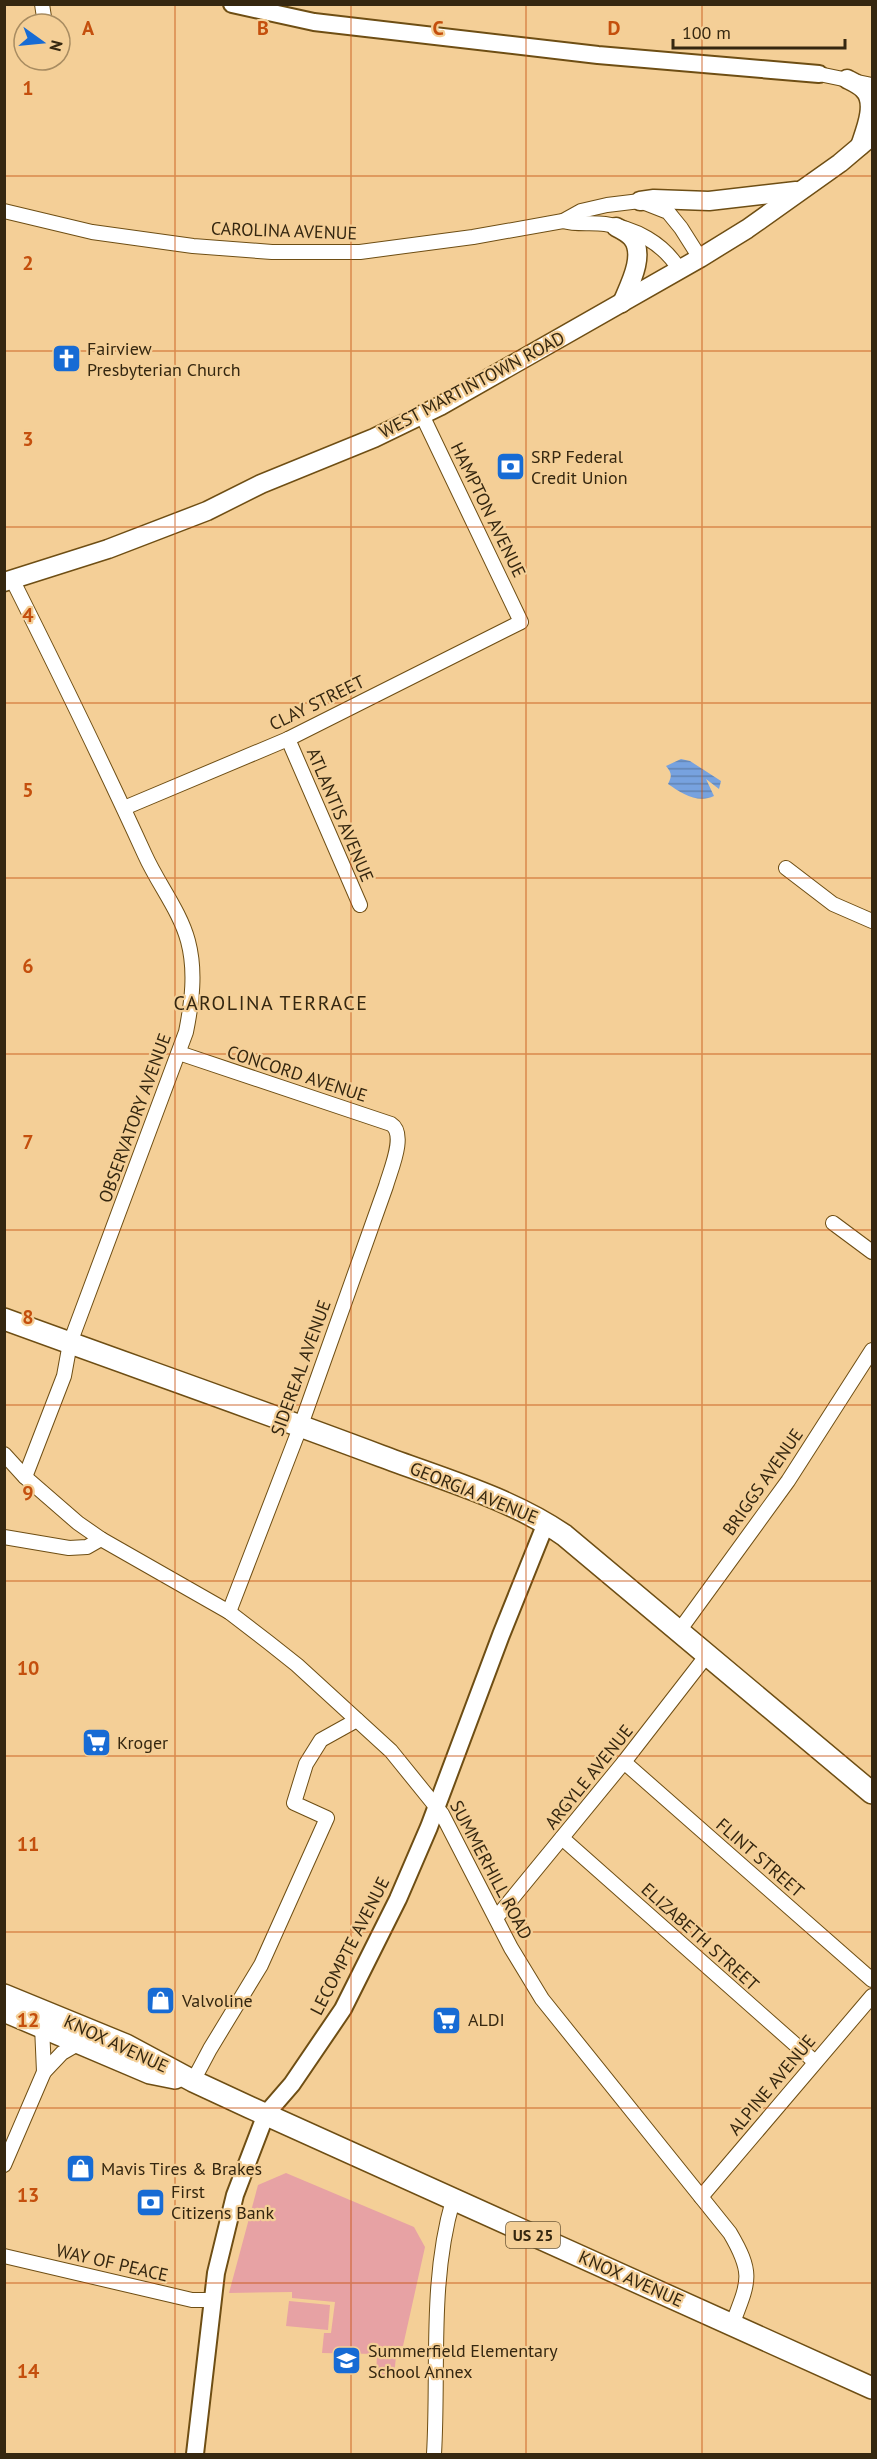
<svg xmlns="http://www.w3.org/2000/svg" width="877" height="2459" viewBox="0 0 877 2459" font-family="'PT Sans',sans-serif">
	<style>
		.grass { fill: #e7a2a4 }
		.water { fill: url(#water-rules) }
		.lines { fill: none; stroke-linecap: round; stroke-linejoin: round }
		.minor-casing { stroke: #6e4e14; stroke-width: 16 }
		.tertiary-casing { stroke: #6e4e14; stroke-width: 20 }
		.secondary-casing { stroke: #6e4e14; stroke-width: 21 }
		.primary-casing { stroke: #6e4e14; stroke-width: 24 }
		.minor { stroke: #fff; stroke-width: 14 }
		.tertiary { stroke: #fff; stroke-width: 16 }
		.secondary { stroke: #fff; stroke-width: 18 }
		.primary { stroke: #fff; stroke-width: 21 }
		.grid { fill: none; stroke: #c44f0d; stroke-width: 1.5; stroke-opacity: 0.55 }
		.labels { text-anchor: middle; stroke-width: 4.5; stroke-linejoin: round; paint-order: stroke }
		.shield { fill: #f4cf97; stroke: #6e5938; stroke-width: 1.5 }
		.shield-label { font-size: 16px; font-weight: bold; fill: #352710 }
		.street-label { font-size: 18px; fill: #352710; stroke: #f4cf97 }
		.poi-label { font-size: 18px; fill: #352710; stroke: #f4cf97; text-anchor: start }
		.neighbourhood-label { font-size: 20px; letter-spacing: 1.5px; fill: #352710; stroke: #f4cf97 }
		.grid-label { font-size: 20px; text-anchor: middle; font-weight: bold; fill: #c44f0d; stroke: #f4cf97; stroke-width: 4.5; stroke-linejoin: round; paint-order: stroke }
	</style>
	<defs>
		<pattern id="water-rules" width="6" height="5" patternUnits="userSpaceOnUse" patternTransform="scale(1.5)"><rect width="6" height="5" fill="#77a2df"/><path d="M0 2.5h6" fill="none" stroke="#6284b3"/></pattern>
	</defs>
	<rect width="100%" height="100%" fill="#f4cf97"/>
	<g class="grass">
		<path d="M286,2173L414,2227L425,2247L403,2346L397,2347L394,2376H376L377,2354L322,2353L324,2333H331L335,2302L292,2298V2292L229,2293L258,2185Z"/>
		<path d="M289,2301L330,2305L328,2330L286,2326Z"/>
	</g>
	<path class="water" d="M681,759L690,761L721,781L719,789L706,779L714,796C698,804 681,793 668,784C672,776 672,773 666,766Z"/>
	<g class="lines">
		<defs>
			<g id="minor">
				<path d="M42,4L45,24"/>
				<path d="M819,74L872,85"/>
				<path d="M4,211L92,232L193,246L272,252H360L473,237L563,221L581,211L607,205L640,201L668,212L681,228L700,258"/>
				<path d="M563,221C577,225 591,222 605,224C635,228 663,243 679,269"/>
				<path d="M12,579C58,671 103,763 145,855C158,884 180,911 188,941C196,971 192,1002 186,1032L70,1343L64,1376L25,1477"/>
				<path d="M288,739L360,905"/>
				<path d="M124,808L288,739L521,622L422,415"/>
				<path d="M786,868L833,904L872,921"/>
				<path d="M179,1053L391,1124C407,1134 390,1171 386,1186L301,1425L229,1612"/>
				<path d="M833,1223L872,1252"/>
				<path d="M4,1454L25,1477L78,1523L101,1539L229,1612L268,1642L297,1665L391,1751L442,1814L511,1948L542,1999L730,2233C754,2274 749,2281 732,2325"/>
				<path d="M4,1537L69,1548L87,1547L101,1539"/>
				<path d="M679,1631L788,1481L872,1350"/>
				<path d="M624,1762L872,1980"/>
				<path d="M562,1838L815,2062"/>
				<path d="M496,1918L624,1762L707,1655"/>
				<path d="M42,2026L44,2072"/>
				<path d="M193,2081L210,2049L261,1965L327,1818L294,1803L306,1764L321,1740L357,1720"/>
				<path d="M4,2165L44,2072L62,2053L81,2042"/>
				<path d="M701,2197L872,1996"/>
				<path d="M4,2256L192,2300H212"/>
				<path d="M434,2454C439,2370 429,2282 453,2200"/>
			</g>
			<g id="tertiary">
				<path d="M232,4L314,22L598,55L819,74"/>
				<path d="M195,2454L216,2273L235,2195L266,2114L292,2084L343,2009L398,1899L429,1827L501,1635L546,1523"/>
			</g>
			<g id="secondary">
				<path d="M847,79C853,82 860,85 864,90C877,103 865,131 860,146"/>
				<path d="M640,201L654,199L709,201L796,191"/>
				<path d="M616,227C622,230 628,233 632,238C646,255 629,286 622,303"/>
				<path d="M4,582L108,549L207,511L261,484L374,438L440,406L700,258L747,229L840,163L872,136"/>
			</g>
			<g id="primary">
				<path d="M4,1319C130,1365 256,1409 381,1456C442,1479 510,1498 564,1535L872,1793"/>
				<path d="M4,1995L126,2045L193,2081L249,2107L872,2388"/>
				<path d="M4,2011L150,2073L175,2078"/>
			</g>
		</defs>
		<use href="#minor" class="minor-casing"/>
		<use href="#tertiary" class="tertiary-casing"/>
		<use href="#secondary" class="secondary-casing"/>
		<use href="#primary" class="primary-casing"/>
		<use href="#minor" class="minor"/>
		<use href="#tertiary" class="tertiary"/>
		<use href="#secondary" class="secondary"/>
		<use href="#primary" class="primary"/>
	</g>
	<path class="grid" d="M175,4V2454M351,4V2454M526,4V2454M702,4V2454M4,176H872M4,351H872M4,527H872M4,703H872M4,878H872M4,1054H872M4,1230H872M4,1405H872M4,1581H872M4,1756H872M4,1932H872M4,2108H872M4,2283H872"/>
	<defs>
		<symbol id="church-square" viewBox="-11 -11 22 22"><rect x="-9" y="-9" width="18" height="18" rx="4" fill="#176bd4" stroke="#f4cf97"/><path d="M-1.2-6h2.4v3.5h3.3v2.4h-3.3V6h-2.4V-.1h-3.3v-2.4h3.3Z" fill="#fff"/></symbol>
		<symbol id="bank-square" viewBox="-11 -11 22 22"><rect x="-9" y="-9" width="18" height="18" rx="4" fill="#176bd4" stroke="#f4cf97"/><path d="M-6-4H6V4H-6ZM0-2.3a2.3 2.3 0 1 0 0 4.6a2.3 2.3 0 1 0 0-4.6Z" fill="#fff"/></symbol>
		<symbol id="supermarket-square" viewBox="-11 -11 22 22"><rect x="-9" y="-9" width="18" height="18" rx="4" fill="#176bd4" stroke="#f4cf97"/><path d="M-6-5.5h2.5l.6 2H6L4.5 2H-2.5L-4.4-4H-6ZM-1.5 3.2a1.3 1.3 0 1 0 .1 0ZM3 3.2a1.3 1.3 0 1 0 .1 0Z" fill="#fff"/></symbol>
		<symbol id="shop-square" viewBox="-11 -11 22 22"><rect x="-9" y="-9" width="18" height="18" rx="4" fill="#176bd4" stroke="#f4cf97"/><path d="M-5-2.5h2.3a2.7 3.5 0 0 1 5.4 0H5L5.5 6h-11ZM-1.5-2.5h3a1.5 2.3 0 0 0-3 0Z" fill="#fff"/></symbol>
		<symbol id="school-square" viewBox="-11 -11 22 22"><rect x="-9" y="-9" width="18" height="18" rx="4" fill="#176bd4" stroke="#f4cf97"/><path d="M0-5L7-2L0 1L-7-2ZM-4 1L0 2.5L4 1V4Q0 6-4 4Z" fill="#fff"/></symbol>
	</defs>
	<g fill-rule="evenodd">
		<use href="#church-square" x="50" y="342" width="33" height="33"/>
		<use href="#bank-square" x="494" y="450" width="33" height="33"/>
		<use href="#supermarket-square" x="80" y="1726" width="33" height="33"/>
		<use href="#shop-square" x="144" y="1984" width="33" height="33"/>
		<use href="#supermarket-square" x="430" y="2004" width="33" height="33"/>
		<use href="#shop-square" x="64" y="2152" width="33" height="33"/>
		<use href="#bank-square" x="134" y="2186" width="33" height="33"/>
		<use href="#school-square" x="330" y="2344" width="33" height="33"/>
	</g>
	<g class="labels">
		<rect class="shield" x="506" y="2222" width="54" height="26" rx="4.5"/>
		<g class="shield-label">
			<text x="533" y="2241">US 25</text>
		</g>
		<g class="street-label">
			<text transform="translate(284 231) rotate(2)" y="6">CAROLINA AVENUE</text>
			<text transform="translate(472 385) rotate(-28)" y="6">WEST MARTINTOWN ROAD</text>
			<text transform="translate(488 510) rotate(64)" y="6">HAMPTON AVENUE</text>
			<text transform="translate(317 703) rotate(-26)" y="6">CLAY STREET</text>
			<text transform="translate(340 815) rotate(67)" y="6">ATLANTIS AVENUE</text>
			<text transform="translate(297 1074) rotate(18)" y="6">CONCORD AVENUE</text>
			<text transform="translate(135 1118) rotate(-70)" y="6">OBSERVATORY AVENUE</text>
			<text transform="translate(301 1368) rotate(-70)" y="6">SIDEREAL AVENUE</text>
			<text transform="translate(763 1482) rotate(-55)" y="6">BRIGGS AVENUE</text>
			<text transform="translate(474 1493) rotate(22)" y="6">GEORGIA AVENUE</text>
			<text transform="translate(589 1777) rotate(-51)" y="6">ARGYLE AVENUE</text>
			<text transform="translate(760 1858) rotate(41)" y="6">FLINT STREET</text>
			<text transform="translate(491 1870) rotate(62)" y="6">SUMMERHILL ROAD</text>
			<text transform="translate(700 1937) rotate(42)" y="6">ELIZABETH STREET</text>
			<text transform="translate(350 1946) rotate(-63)" y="6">LECOMPTE AVENUE</text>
			<text transform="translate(116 2044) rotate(25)" y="6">KNOX AVENUE</text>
			<text transform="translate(772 2085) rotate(-50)" y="6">ALPINE AVENUE</text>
			<text transform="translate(112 2263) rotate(13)" y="6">WAY OF PEACE</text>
			<text transform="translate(631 2279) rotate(24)" y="6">KNOX AVENUE</text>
		</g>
		<g class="poi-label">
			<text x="87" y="355">Fairview<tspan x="87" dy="21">Presbyterian Church</tspan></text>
			<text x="531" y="463">SRP Federal<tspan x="531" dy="21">Credit Union</tspan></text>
			<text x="117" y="1749">Kroger</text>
			<text x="182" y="2007">Valvoline</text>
			<text x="468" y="2026">ALDI</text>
			<text x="101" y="2175">Mavis Tires &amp; Brakes</text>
			<text x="171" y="2198">First<tspan x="171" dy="21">Citizens Bank</tspan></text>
			<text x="368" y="2357">Summerfield Elementary<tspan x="368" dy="21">School Annex</tspan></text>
		</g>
		<g class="neighbourhood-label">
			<text x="271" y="1010">CAROLINA TERRACE</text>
		</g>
	</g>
	<g class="grid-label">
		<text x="88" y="35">A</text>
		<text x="263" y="35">B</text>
		<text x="438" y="35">C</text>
		<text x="614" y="35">D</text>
		<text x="28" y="95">1</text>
		<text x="28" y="270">2</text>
		<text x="28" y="446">3</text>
		<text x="28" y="622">4</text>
		<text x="28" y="797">5</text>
		<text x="28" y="973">6</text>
		<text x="28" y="1149">7</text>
		<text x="28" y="1324">8</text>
		<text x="28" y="1500">9</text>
		<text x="28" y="1675">10</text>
		<text x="28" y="1851">11</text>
		<text x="28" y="2027">12</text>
		<text x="28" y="2202">13</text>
		<text x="28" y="2378">14</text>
	</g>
	<rect width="877" height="2459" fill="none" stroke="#352710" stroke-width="12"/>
	<g transform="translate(42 42) rotate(105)"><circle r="28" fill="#f4cf97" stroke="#a88c61" stroke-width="1.5"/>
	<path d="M0-4.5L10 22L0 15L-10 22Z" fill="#176bd4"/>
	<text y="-9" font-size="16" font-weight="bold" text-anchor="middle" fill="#352710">N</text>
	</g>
	<path d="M673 39v9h172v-9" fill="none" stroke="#352710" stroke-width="3"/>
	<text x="682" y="39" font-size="18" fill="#352710" stroke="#f4cf97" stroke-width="4.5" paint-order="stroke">100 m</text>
</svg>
